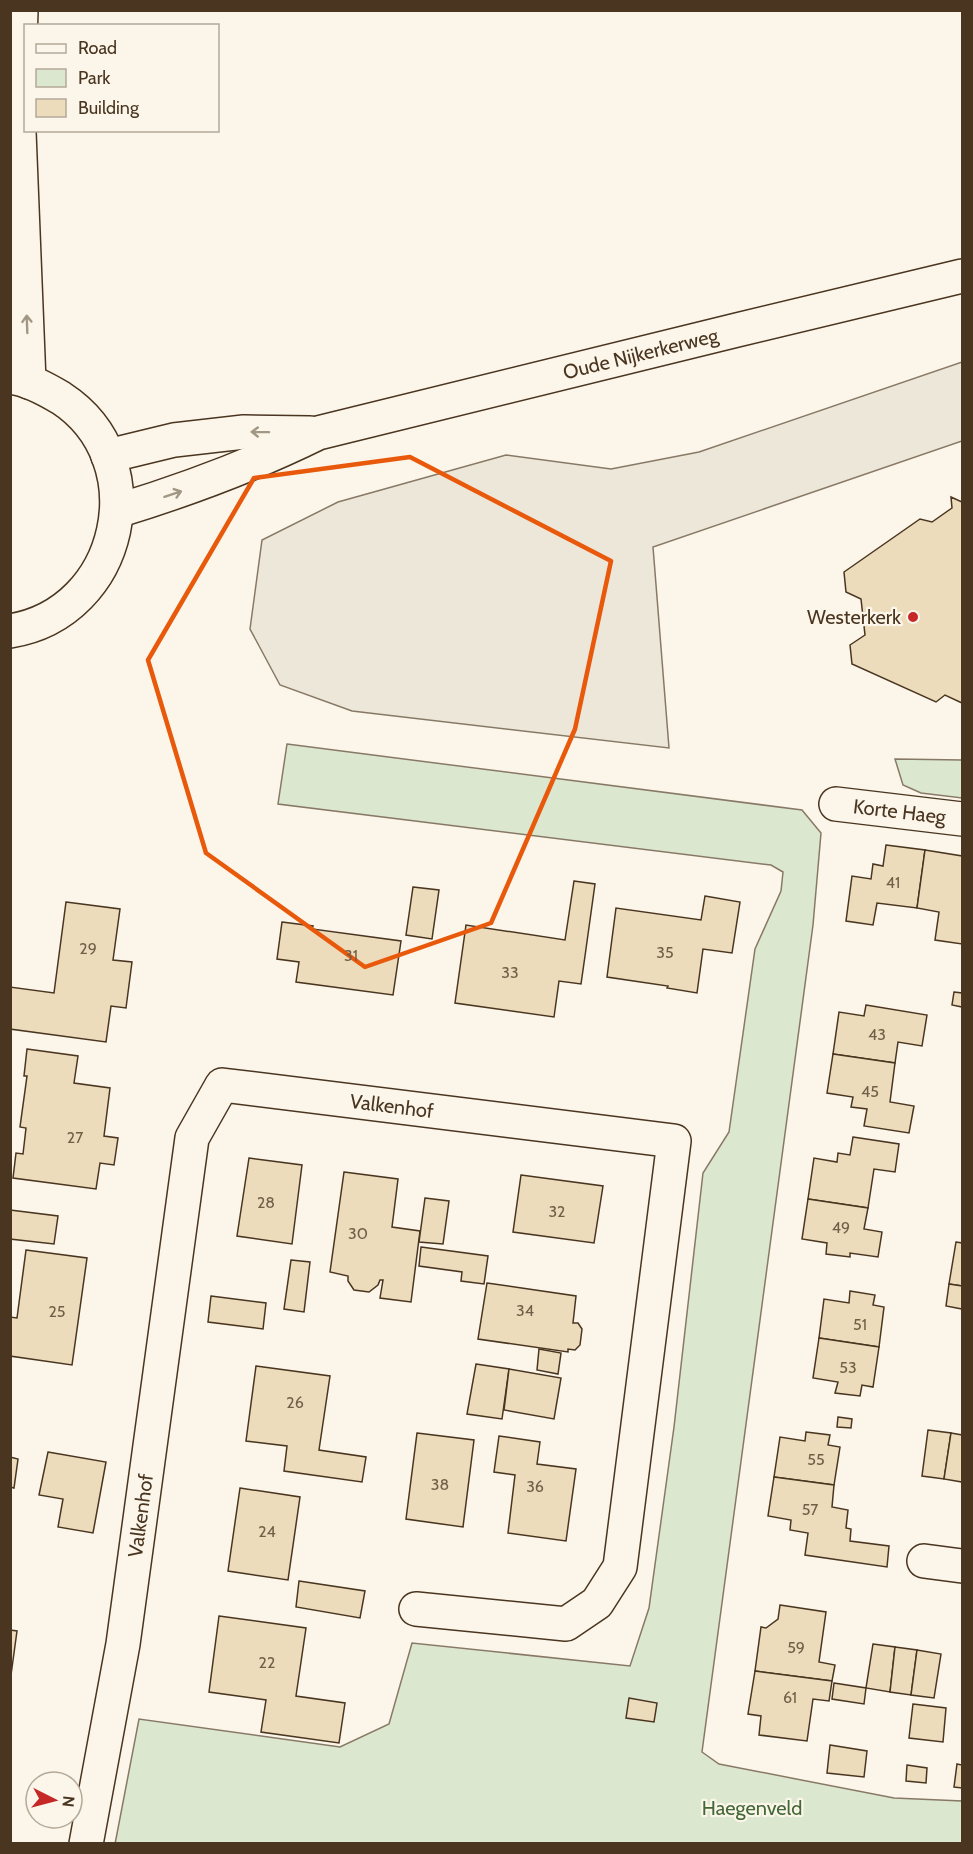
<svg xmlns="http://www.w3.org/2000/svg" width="973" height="1854" viewBox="0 0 973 1854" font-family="Cabin,sans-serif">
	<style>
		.green { fill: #dce7d0; stroke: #887966; stroke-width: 1.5 }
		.parking { fill: #ede7d9; stroke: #887966; stroke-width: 1.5 }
		.building { fill: #ecdcbc; stroke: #4a3520; stroke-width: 1.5 }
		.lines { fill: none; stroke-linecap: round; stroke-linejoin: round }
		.street-casing { stroke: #4a3520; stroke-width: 36 }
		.secondary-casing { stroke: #4a3520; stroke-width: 36 }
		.street { stroke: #fbf6e9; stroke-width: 33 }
		.secondary { stroke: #fbf6e9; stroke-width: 33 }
		.oneway { stroke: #a29684 }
		.marked { fill: none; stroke: #e8590c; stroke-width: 4.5; stroke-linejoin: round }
		.poi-dot { fill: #c62828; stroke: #fbf6e9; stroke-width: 2 }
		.labels { text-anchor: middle; stroke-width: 4.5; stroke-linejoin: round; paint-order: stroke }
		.number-label { font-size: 16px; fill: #725f47 }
		.street-label { font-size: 20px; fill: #4a3520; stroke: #fbf6e9 }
		.poi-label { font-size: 20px; fill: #4a3520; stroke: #fbf6e9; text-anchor: end }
		.park-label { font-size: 20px; fill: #436837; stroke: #fbf6e9 }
	</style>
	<rect width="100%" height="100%" fill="#fbf6e9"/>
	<g class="green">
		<path d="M287,744L802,810L821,833L813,925L702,1752L719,1764L894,1798L962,1801V1843L115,1844L139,1719L340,1747L389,1724L412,1643L630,1666L649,1608L674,1427L703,1173L729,1132L755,949L781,891L783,872L771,865L278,804Z"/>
		<path d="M895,759L962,760V798L921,793L903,785Z"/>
	</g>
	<path class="parking" d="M962,362V441L653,547L669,748L352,711L280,685L250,629L262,540L338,502L506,455L611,469L699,452Z"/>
	<g class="building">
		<path d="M951,497L962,502V703L945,695L936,702L852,664L850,645L865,635L861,599L846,592L844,572L920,519L932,522L952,508Z"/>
		<path d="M886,845L925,850L917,908L877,903L873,925L846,921L852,876L871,879L873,864L883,866Z"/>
		<path d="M925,850L962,856V944L935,940L939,912L917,908Z"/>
		<path d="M574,881L595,884L585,956L581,984L559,981L554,1017L455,1003L466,925L565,940Z"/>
		<path d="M413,887L439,890L432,939L406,935Z"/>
		<path d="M705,896L740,902L732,953L703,949L697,993L667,988L668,986L607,977L616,908L701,920Z"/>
		<path d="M66,902L120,909L113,960L132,962L126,1008L111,1006L106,1042L10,1029V987L54,993Z"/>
		<path d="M282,922L313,926L312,929L401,941L393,995L296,982L299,962L277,959Z"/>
		<path d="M954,992L962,993V1007L952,1005Z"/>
		<path d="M866,1005L927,1015L922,1046L898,1042L895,1063L833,1054L839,1012L864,1016Z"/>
		<path d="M27,1049L78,1056L74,1083L110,1088L104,1136L118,1138L114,1165L100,1163L96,1189L13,1178L16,1153L23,1154L26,1128L20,1127L27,1076H24Z"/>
		<path d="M833,1054L895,1063L890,1102L914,1106L909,1133L864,1126L867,1109L851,1107L853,1097L827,1093Z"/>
		<path d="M853,1137L899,1144L895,1172L874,1169L868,1208L808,1199L814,1158L837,1162L838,1153L850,1155Z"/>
		<path d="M249,1158L302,1165L292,1244L237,1236Z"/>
		<path d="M344,1172L398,1179L392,1227L420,1231L411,1302L380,1298L383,1280H380L378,1285L369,1292L354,1290L348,1281V1276L330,1272Z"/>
		<path d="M521,1175L603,1186L594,1243L513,1232Z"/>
		<path d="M425,1198L449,1201L443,1244L419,1242Z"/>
		<path d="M808,1199L868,1208L864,1229L882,1232L878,1257L850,1253V1257L826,1254L827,1243L802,1239Z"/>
		<path d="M10,1210L58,1216L54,1244L10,1239Z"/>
		<path d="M956,1242L962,1243V1286L949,1284Z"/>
		<path d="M421,1247L488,1256L484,1284L461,1281L462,1272L419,1266Z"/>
		<path d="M26,1250L87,1258L72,1365L10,1356V1317L17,1318Z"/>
		<path d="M291,1260L310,1262L304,1312L284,1309Z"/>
		<path d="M487,1283L576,1296L573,1323H578L582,1329L580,1345L575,1350L568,1349V1352L478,1339Z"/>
		<path d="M949,1284L962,1286V1309L946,1306Z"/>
		<path d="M850,1291L875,1295L873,1305L884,1307L879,1347L819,1338L824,1299L849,1303Z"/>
		<path d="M211,1296L266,1303L263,1329L208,1322Z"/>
		<path d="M819,1338L879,1347L873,1387L862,1385L860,1396L835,1393L838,1382L813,1378Z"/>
		<path d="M539,1349L561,1353L558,1374L537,1370Z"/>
		<path d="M476,1364L509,1369L502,1419L467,1414Z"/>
		<path d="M256,1366L330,1376L319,1450L366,1457L362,1482L284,1471L287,1446L246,1441Z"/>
		<path d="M509,1369L561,1378L554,1419L504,1410Z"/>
		<path d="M838,1417L852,1419L851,1428L837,1427Z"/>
		<path d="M928,1430L951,1433L944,1479L922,1476Z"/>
		<path d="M806,1432L830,1435L828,1445L840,1447L834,1485L774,1477L780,1437L805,1441Z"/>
		<path d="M417,1433L474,1440L463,1527L406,1519Z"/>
		<path d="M951,1433L962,1435V1482L944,1479Z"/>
		<path d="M499,1436L540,1442L537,1464L576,1469L566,1541L508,1533L515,1475L494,1472Z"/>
		<path d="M48,1452L106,1462L93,1533L58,1527L63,1499L39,1495Z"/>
		<path d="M10,1457L18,1459L14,1488L10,1487Z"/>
		<path d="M774,1477L834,1485L832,1507L848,1510L846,1528L851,1529L850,1541L889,1546L887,1567L805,1555L808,1533L790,1530L791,1520L768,1516Z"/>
		<path d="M240,1488L300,1497L288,1580L228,1571Z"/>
		<path d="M299,1581L365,1591L360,1618L296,1607Z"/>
		<path d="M780,1605L826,1612L819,1662L835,1665L832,1681L755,1671L761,1627L766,1628L778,1619Z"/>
		<path d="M219,1616L306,1628L296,1696L345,1703L339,1743L261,1732L266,1700L209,1692Z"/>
		<path d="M10,1630L17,1631L11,1675H10Z"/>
		<path d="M873,1644L895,1647L890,1692L866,1688Z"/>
		<path d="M895,1647L917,1650L911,1695L890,1692Z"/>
		<path d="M917,1650L941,1654L934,1698L911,1695Z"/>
		<path d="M755,1671L832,1681L829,1701L813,1699L807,1741L759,1735L761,1716L748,1714Z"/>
		<path d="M834,1683L866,1688L864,1704L832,1699Z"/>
		<path d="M629,1698L657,1703L654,1722L626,1718Z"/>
		<path d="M913,1704L946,1708L943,1742L909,1738Z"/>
		<path d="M830,1745L867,1751L864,1777L827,1773Z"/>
		<path d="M957,1764L962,1765V1788L954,1787Z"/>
		<path d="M907,1765L927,1768L926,1783L906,1781Z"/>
	</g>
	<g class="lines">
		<defs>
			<g id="street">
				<path d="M21,10L18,107L29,382"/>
				<path id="s1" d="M836,804L962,819"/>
				<path d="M924,1561L962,1566"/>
				<path id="s2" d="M86,1844L123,1644L192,1138L222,1085L674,1141L620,1567L597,1603L566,1624L416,1609"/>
			</g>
			<g id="secondary">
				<path d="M10,377C28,379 46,389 61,398C156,460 123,613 10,631"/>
				<path d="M108,456L174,440L244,432L310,433"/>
				<path id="s3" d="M117,511C186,490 253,465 318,433L737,330L962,276"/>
			</g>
		</defs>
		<use href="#street" class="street-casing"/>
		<use href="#secondary" class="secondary-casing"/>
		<use href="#street" class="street"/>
		<use href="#secondary" class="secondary"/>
	</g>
	<defs><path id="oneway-shaft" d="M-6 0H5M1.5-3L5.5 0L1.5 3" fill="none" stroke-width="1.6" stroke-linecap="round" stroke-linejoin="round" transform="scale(1.5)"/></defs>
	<g class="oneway">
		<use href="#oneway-shaft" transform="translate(27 324) rotate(-92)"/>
		<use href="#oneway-shaft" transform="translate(260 432) rotate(-179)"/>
		<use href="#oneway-shaft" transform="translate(173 494) rotate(-18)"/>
	</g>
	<path class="marked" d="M410,457L611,561L575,729L491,923L365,967L206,853L148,660L254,478Z"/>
	<circle class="poi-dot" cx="913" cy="617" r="6"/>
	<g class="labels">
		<g class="number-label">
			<text x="893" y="888">41</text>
			<text x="88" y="954">29</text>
			<text x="665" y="958">35</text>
			<text x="351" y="961">31</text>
			<text x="510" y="978">33</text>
			<text x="877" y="1040">43</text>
			<text x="870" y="1097">45</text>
			<text x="75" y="1143">27</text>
			<text x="266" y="1208">28</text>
			<text x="557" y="1217">32</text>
			<text x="841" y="1233">49</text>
			<text x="358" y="1239">30</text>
			<text x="525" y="1316">34</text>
			<text x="57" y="1317">25</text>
			<text x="860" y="1330">51</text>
			<text x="848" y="1373">53</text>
			<text x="295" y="1408">26</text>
			<text x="816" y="1465">55</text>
			<text x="440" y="1490">38</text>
			<text x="535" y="1492">36</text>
			<text x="810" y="1515">57</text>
			<text x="267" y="1537">24</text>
			<text x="796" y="1653">59</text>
			<text x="267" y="1668">22</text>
			<text x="790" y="1703">61</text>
		</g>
		<g class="street-label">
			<text dy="7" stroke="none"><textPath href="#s3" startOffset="548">Oude Nijkerkerweg</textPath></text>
			<text dy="7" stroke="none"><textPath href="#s1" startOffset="64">Korte Haeg</textPath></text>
			<text dy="7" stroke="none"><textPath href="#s2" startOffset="946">Valkenhof</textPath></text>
			<text dy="7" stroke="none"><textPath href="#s2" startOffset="333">Valkenhof</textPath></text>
		</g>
		<g class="poi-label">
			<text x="901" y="624">Westerkerk</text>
		</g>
		<g class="park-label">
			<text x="752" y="1815">Haegenveld</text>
		</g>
	</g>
	<rect width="973" height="1854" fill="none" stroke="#4a3520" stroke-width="24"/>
	<rect x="24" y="24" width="195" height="108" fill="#fbf6e9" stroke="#b4a999" stroke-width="1.5"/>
	<rect x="36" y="44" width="30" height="9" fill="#fbf6e9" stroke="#b4a999" stroke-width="1.5"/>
	<text x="78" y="54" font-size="18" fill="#4a3520">Road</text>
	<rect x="36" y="69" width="30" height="18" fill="#dce7d0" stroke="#b4a999" stroke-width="1.5"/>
	<text x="78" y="84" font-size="18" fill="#4a3520">Park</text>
	<rect x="36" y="99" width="30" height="18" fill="#ecdcbc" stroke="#b4a999" stroke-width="1.5"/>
	<text x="78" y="114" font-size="18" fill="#4a3520">Building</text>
	<g transform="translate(54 1800) rotate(96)"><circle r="28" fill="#fbf6e9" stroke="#b4a999" stroke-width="1.5"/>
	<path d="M0-4.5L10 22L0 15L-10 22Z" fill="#c62828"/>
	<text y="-9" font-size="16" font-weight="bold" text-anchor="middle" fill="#4a3520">N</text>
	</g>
</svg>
